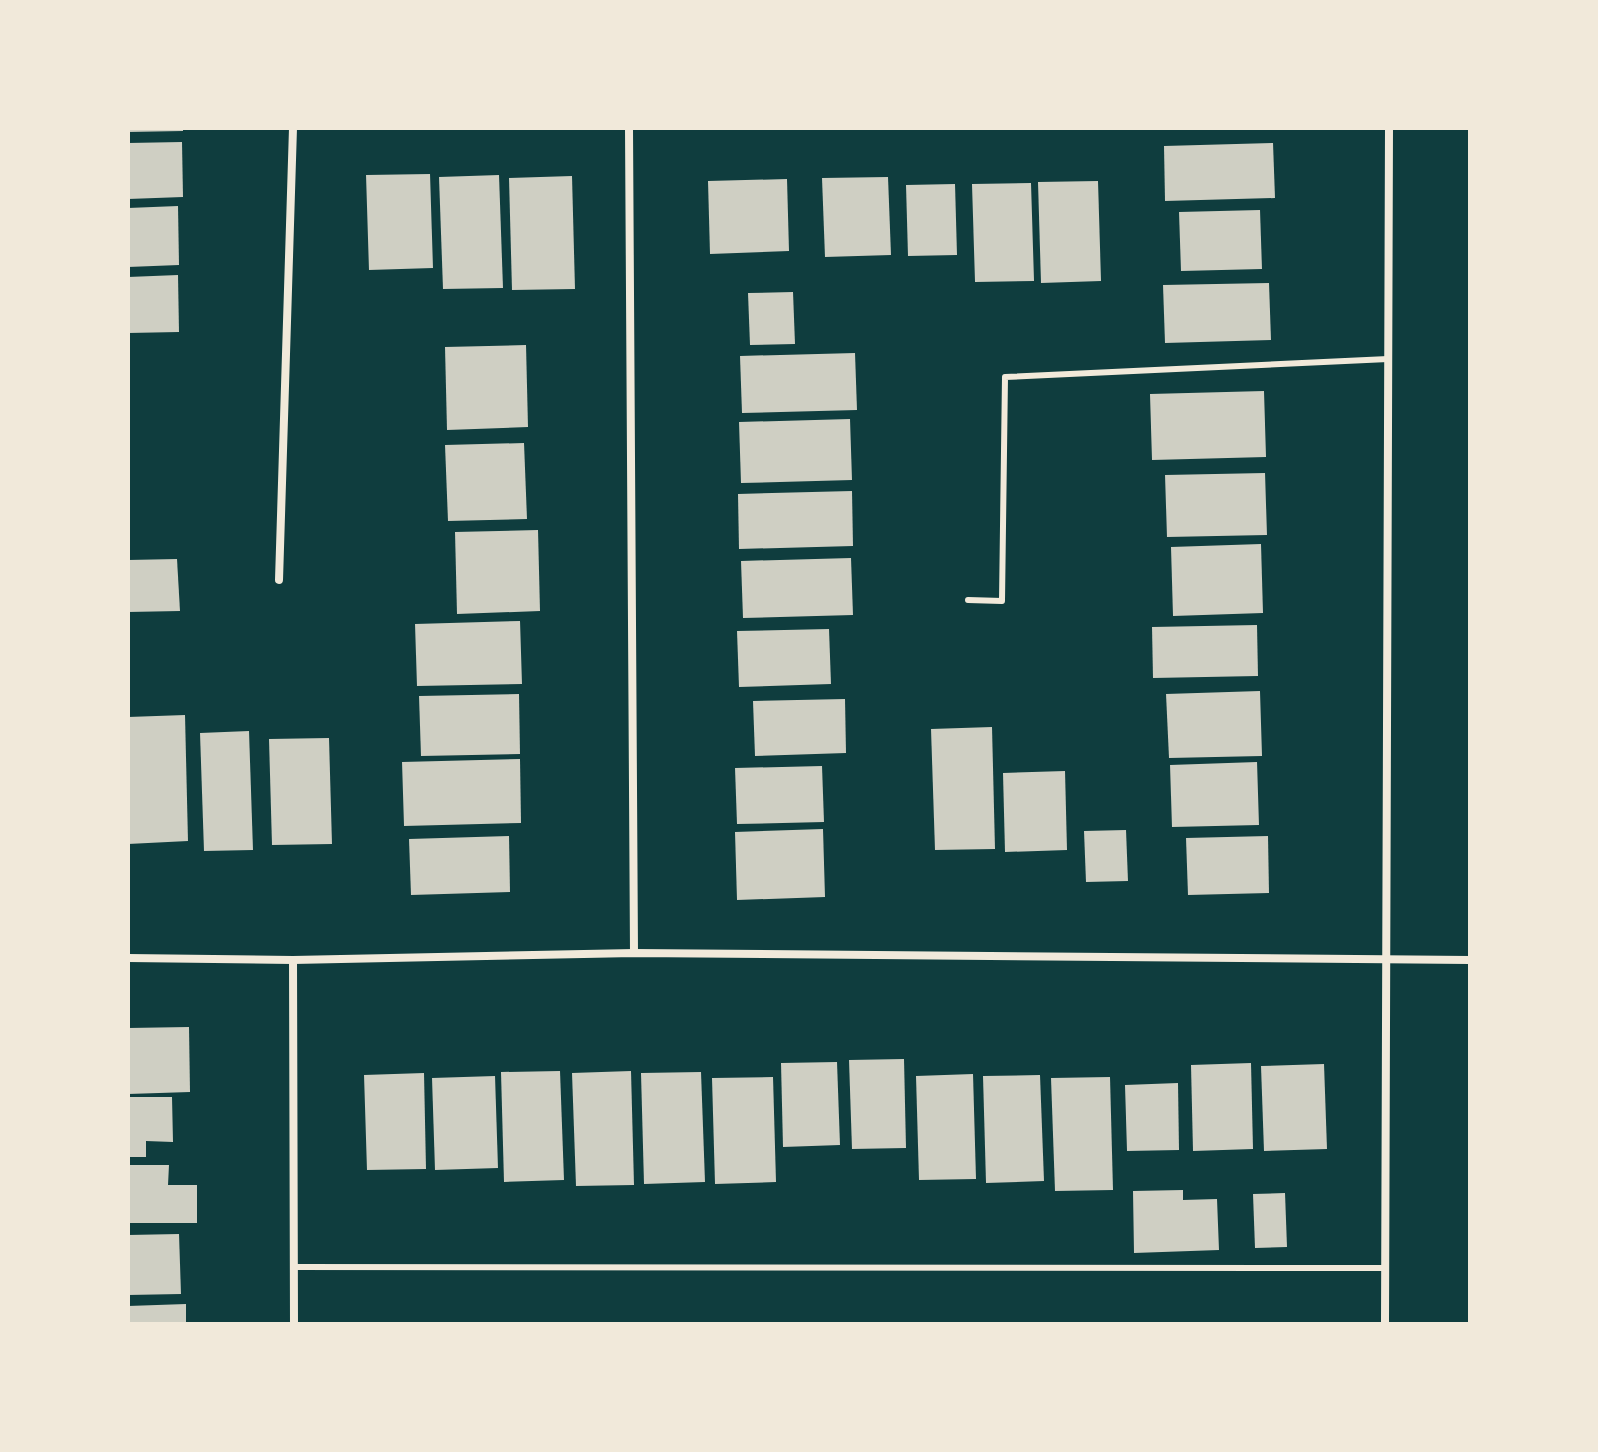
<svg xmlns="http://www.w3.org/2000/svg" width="1598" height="1452" viewBox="0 0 1598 1452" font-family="Helvetica,sans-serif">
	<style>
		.building { fill: #cfcfc3 }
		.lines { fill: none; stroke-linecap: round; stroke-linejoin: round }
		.service { stroke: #f1e9da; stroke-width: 6 }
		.minor { stroke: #f1e9da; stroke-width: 8 }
	</style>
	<rect width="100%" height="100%" fill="#0f3d3e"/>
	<g class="building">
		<path d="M128,128H183V131L128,132Z"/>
		<path d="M182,142L183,197L128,199V143Z"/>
		<path d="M1273,143L1275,198L1165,201L1164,146Z"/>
		<path d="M430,174L433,268L369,270L366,175Z"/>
		<path d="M499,175L503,288L443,289L439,177Z"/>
		<path d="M572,176L575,289L512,290L509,178Z"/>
		<path d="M888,177L891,255L825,257L822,178Z"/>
		<path d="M787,179L789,251L710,254L708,181Z"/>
		<path d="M1098,181L1101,281L1041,283L1038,182Z"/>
		<path d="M1031,183L1034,281L975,282L972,184Z"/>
		<path d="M955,184L957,255L908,256L906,185Z"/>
		<path d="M178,206L179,265L128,267V208Z"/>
		<path d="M1260,210L1262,269L1181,271L1179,212Z"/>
		<path d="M178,275L179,332L128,333V277Z"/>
		<path d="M1269,283L1271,340L1165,343L1163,285Z"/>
		<path d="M793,292L795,344L750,345L748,293Z"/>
		<path d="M526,345L528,427L447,430L445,347Z"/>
		<path d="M855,353L857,410L742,413L740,356Z"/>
		<path d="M1264,391L1266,457L1152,460L1150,394Z"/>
		<path d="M850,419L852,480L741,483L739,422Z"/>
		<path d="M524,443L527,519L448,521L445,445Z"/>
		<path d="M1265,473L1267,535L1167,537L1165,475Z"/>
		<path d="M852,491L853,546L739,549L738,494Z"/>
		<path d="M538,530L540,611L457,614L455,532Z"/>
		<path d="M1261,544L1263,613L1173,616L1171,547Z"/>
		<path d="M851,558L853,615L743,618L741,561Z"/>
		<path d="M177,559L180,611L128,612V560Z"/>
		<path d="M520,621L522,684L417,686L415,624Z"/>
		<path d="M1257,625L1258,676L1153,678L1152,627Z"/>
		<path d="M829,629L831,684L739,687L737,631Z"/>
		<path d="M1260,691L1262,756L1169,758L1166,694Z"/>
		<path d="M519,694L520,754L421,756L419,696Z"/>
		<path d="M845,699L846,753L755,756L753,701Z"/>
		<path d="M185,715L188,841L128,844V717Z"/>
		<path d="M992,727L995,849L935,850L931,729Z"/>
		<path d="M249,731L253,850L204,851L200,733Z"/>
		<path d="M329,738L332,844L272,845L269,739Z"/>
		<path d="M520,759L521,823L404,826L402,762Z"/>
		<path d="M1257,762L1259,825L1172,827L1170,765Z"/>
		<path d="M822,766L824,822L737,824L735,768Z"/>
		<path d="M1065,771L1067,850L1005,852L1003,773Z"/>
		<path d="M823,829L825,897L737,900L735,832Z"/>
		<path d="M1126,830L1128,881L1086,882L1084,831Z"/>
		<path d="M509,836L510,892L411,895L409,839Z"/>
		<path d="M1268,836L1269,893L1188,895L1186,838Z"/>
		<path d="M189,1027L190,1092L128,1094V1028Z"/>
		<path d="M904,1059L906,1148L852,1149L849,1060Z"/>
		<path d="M837,1062L840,1145L783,1147L781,1063Z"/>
		<path d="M1251,1063L1253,1149L1193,1151L1191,1065Z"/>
		<path d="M1324,1064L1327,1149L1264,1151L1261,1066Z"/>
		<path d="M560,1071L564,1180L504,1182L501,1072Z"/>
		<path d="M631,1071L634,1185L576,1186L572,1073Z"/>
		<path d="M701,1072L705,1182L644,1184L641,1073Z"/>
		<path d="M424,1073L426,1169L367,1170L364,1075Z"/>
		<path d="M973,1074L976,1179L919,1180L916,1076Z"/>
		<path d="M1040,1075L1044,1181L986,1183L983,1076Z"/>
		<path d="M495,1076L498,1168L435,1170L432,1078Z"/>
		<path d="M773,1077L776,1182L715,1184L712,1078Z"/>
		<path d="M1110,1077L1113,1190L1055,1191L1051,1078Z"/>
		<path d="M1178,1083L1179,1150L1127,1151L1125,1085Z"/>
		<path d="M128,1097H172L173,1142L146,1141V1157H128Z"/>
		<path d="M128,1165H169L168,1185H197V1223H128Z"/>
		<path d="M1183,1190V1200L1217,1199L1219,1250L1134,1253L1133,1191Z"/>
		<path d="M1285,1193L1287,1247L1255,1248L1253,1194Z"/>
		<path d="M179,1234L181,1294L128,1295V1235Z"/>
		<path d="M186,1304V1324H128V1306Z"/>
	</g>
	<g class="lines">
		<g class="service">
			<path d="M968,600L1002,601L1005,377L1388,359"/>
			<path d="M294,1267L1384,1268"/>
		</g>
		<g class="minor">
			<path d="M629,128L634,953"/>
			<path d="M279,580L293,128"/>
			<path d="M128,958L293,960L634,953L1470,960"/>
			<path d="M293,960L294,1324"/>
			<path d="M1385,1324L1389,128"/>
		</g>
	</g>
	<rect width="1598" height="1452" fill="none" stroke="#f1e9da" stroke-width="260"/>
</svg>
